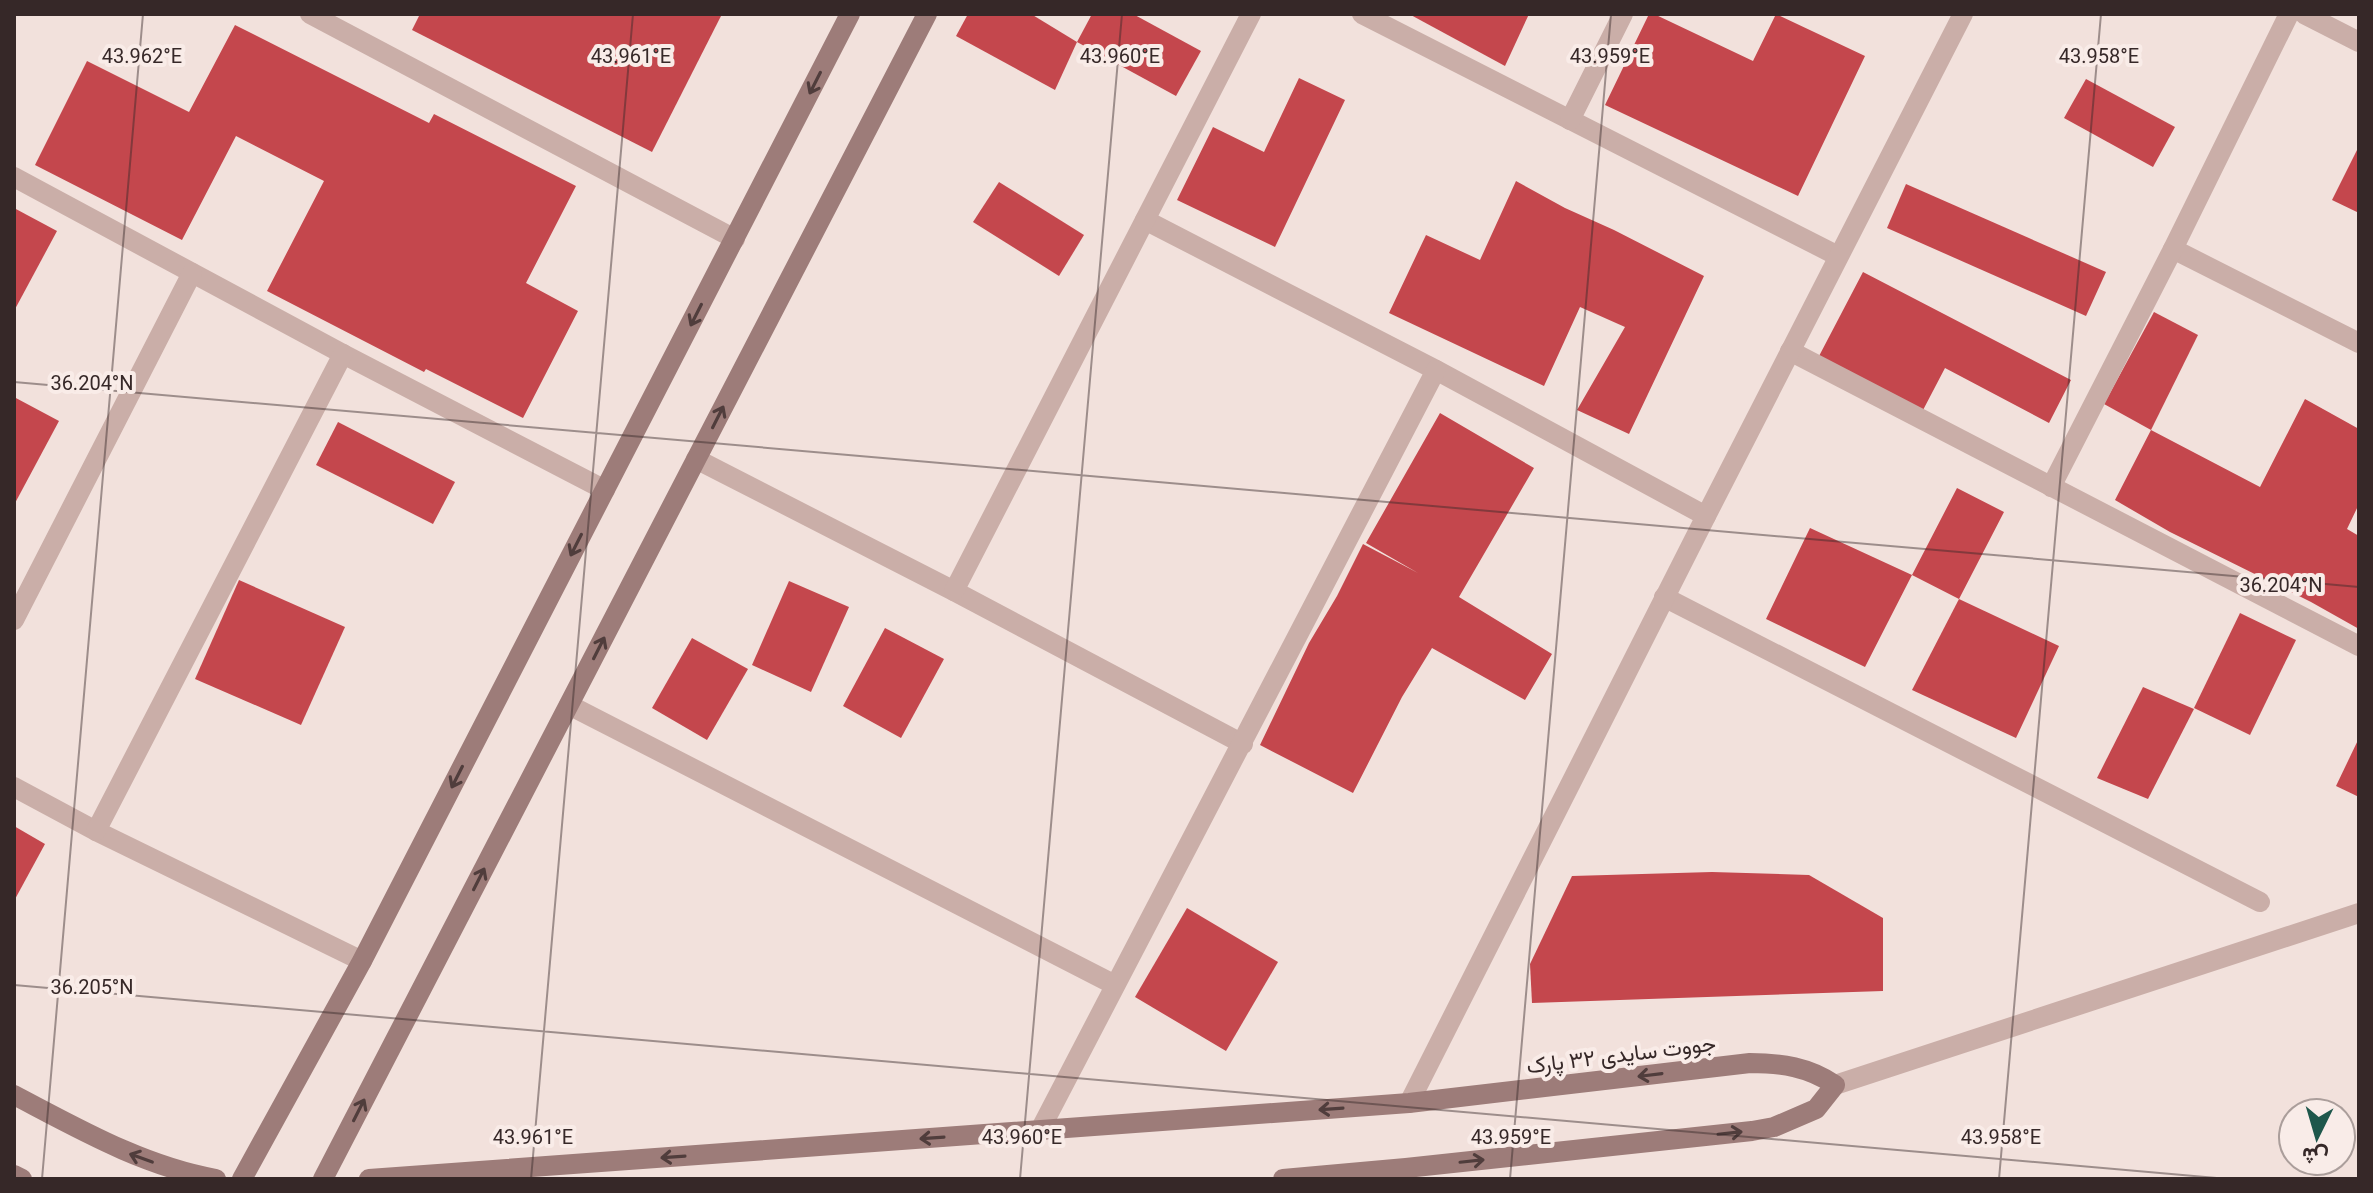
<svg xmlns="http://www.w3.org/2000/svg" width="2373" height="1193" viewBox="0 0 2373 1193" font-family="Roboto,Vazirmatn,sans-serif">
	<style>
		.building { fill: #c4474d }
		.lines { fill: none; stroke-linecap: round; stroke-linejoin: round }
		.street { stroke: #caaea8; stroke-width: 20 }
		.secondary { stroke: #9d7c79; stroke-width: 20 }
		.oneway { stroke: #503d3c }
		.ticks { fill: none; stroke: #362828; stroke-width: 2; stroke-opacity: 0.45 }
		.labels { text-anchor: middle; stroke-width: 8; stroke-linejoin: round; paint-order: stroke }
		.street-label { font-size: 22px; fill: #362828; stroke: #f9ece8 }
		.ticks-label { font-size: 20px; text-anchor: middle; fill: #362828; stroke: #f9ece8; stroke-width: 8; stroke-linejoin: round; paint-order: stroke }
	</style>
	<rect width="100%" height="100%" fill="#f2e1dc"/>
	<g class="building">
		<path d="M420,14H722L652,152L412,30Z"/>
		<path d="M968,14H1031L1077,42L1055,90L956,36Z"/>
		<path d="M1092,14H1133L1201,51L1176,96L1077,42Z"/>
		<path d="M1409,14H1529L1505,66Z"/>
		<path d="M1649,14H1654L1753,61L1776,14L1865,56L1798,196L1605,105Z"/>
		<path d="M235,25L429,123L434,114L576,186L526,283L578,311L523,418L426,369L424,372L267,291L324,181L236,136L182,240L35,165L87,61L189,112Z"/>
		<path d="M1299,78L1345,100L1275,247L1177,200L1213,127L1264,152Z"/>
		<path d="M2086,79L2175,127L2153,167L2064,118Z"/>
		<path d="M2359,146V213L2332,200Z"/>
		<path d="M1516,181L1565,208L1614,230L1704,276L1629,434L1577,410L1625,327L1580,307L1544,386L1389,313L1426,235L1480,260Z"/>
		<path d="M999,182L1084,235L1059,276L973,222Z"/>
		<path d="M1906,184L2106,272L2086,316L1887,228Z"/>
		<path d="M14,208L57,231L14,311Z"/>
		<path d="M1863,272L2071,380L2049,423L1945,368L1922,412L1818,358Z"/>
		<path d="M2154,312L2198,335L2151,430L2104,404Z"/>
		<path d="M14,397L59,421L14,505Z"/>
		<path d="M2305,399L2359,429V504L2347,529L2359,536V629L2311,602L2170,532L2115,500L2151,430L2260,487Z"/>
		<path d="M1440,413L1534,468L1459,597L1552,654L1525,700L1432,648L1402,697L1353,793L1260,745L1309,643L1337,596L1363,544L1418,573L1366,543Z"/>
		<path d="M338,422L455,482L433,524L316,465Z"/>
		<path d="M1957,488L2004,512L1959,599L1912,575L1865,667L1766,619L1810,528L1912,575Z"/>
		<path d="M239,580L345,627L301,725L195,679Z"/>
		<path d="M789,581L849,607L811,692L752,665Z"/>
		<path d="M1959,599L2059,646L2016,738L1912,690Z"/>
		<path d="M2240,613L2296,640L2250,735L2194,708Z"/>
		<path d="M885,628L944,659L901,738L843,706Z"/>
		<path d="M692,638L748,669L707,740L652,708Z"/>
		<path d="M2143,687L2194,709L2148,799L2097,778Z"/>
		<path d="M2359,738V797L2336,786Z"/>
		<path d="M14,826L45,844L14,901Z"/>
		<path d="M1712,872L1809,875L1883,918V991L1532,1003L1530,964L1572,876Z"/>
		<path d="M1187,908L1278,962L1226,1051L1135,997Z"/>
	</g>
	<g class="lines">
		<g class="street">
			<path d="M310,14L735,239"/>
			<path d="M1362,14L1838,256"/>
			<path d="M2304,14L2359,42"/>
			<path d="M1570,120L1623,14"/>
			<path d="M14,177L343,354L605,490"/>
			<path d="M1145,220L1436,370L1706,516"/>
			<path d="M2173,249L2359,343"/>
			<path d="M1790,351L2359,646"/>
			<path d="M696,459L954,591L1243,744"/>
			<path d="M2051,487L2173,249L2289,14"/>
			<path d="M954,591L1251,14"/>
			<path d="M1664,597L2260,902"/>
			<path d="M14,620L192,273"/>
			<path d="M569,705L1115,985"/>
			<path d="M14,787L96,831L362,961"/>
			<path d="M96,831L343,354"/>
			<path d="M1835,1085L2359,913"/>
			<path d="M1409,1103L1706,516L1963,14"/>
			<path d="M1040,1130L1436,370"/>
		</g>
		<g class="secondary">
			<path d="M14,1095C79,1129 143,1166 216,1179"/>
			<path d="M14,1175L22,1179"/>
			<path d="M242,1179L362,961L850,14"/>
			<path d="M323,1179L927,14"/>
			<path d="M369,1179L1409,1103L1750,1063C1781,1063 1809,1067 1835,1085L1816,1109L1774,1127L1752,1131L1406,1168L1283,1179"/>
		</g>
	</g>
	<defs><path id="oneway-shaft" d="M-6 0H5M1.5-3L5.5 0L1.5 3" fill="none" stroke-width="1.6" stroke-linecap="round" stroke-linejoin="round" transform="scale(2)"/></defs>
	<g class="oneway">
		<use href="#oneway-shaft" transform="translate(815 83) rotate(117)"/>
		<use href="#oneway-shaft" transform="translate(696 315) rotate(117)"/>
		<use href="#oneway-shaft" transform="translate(718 417) rotate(-63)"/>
		<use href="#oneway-shaft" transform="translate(576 545) rotate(117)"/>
		<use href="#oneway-shaft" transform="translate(599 648) rotate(-63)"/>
		<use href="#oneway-shaft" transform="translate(457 777) rotate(117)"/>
		<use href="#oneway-shaft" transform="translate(479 879) rotate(-63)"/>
		<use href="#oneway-shaft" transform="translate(1650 1075) rotate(173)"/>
		<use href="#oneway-shaft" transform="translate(1331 1109) rotate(176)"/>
		<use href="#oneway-shaft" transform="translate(359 1110) rotate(-63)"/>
		<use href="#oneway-shaft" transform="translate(1730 1133) rotate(-6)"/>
		<use href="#oneway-shaft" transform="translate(932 1138) rotate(176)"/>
		<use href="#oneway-shaft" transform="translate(673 1157) rotate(176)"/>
		<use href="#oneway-shaft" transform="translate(141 1158) rotate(-160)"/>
		<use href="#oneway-shaft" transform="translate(1472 1161) rotate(-6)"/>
	</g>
	<path class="ticks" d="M14,382L2359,587M14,985L2228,1179M42,1179L143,14M531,1179L633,14M1020,1179L1122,14M1510,1179L1611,14M1999,1179L2101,14"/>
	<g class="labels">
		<g class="street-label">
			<text transform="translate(1621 1054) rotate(-7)" y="8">جووت سایدی ٣٢ پارک</text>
		</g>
	</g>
	<g class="ticks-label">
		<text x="142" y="63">43.962°E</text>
		<text x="631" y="63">43.961°E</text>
		<text x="1120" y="63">43.960°E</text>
		<text x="1610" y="63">43.959°E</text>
		<text x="2099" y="63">43.958°E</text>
		<text x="92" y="390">36.204°N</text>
		<text x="2281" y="592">36.204°N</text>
		<text x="92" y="994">36.205°N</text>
		<text x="533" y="1144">43.961°E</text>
		<text x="1022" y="1144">43.960°E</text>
		<text x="1511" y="1144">43.959°E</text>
		<text x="2001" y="1144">43.958°E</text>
	</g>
	<rect width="2373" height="1193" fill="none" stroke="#362828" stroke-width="32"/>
	<g transform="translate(2317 1137) rotate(185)"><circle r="38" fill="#f9ece8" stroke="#ab9e9b" stroke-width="2"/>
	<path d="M0-6L14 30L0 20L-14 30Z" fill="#1e574b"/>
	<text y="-12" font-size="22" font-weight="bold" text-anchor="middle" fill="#362828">ش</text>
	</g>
</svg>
